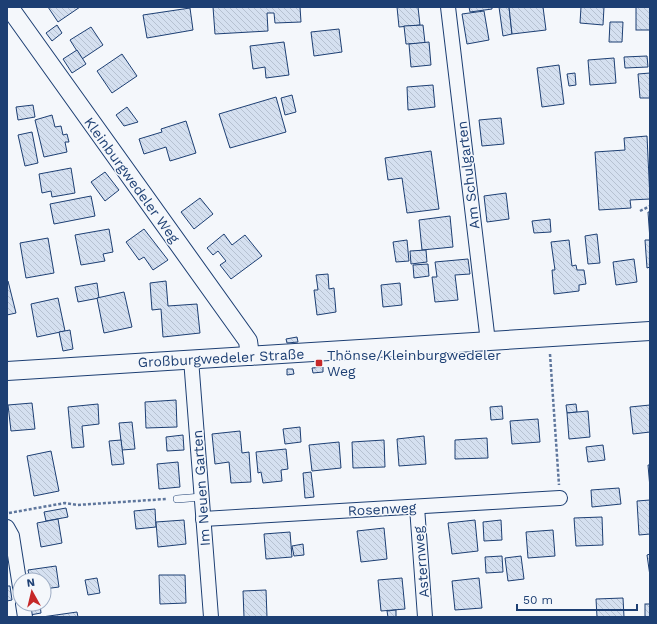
<svg xmlns="http://www.w3.org/2000/svg" width="657" height="624" viewBox="0 0 657 624" font-family="'Work Sans',sans-serif">
	<style>
		.building { fill: url(#building-back-hatch); stroke: #1d3f73 }
		.lines { fill: none; stroke-linecap: round; stroke-linejoin: round }
		.service-casing { stroke: #1d3f73; stroke-width: 8 }
		.minor-casing { stroke: #1d3f73; stroke-width: 16 }
		.tertiary-casing { stroke: #1d3f73; stroke-width: 20 }
		.path { stroke: #5e769c; stroke-width: 2.5; stroke-dasharray: 3 2; stroke-linecap: butt }
		.service { stroke: #f4f7fb; stroke-width: 7 }
		.minor { stroke: #f4f7fb; stroke-width: 14 }
		.tertiary { stroke: #f4f7fb; stroke-width: 18 }
		.poi-dot { fill: #c62828; stroke: #f4f7fb; stroke-width: 1.5 }
		.labels { text-anchor: middle; stroke-width: 3; stroke-linejoin: round; paint-order: stroke }
		.street-label { font-size: 14px; fill: #1d3f73; stroke: #f4f7fb }
		.poi-label { font-size: 14px; fill: #1d3f73; stroke: #f4f7fb; text-anchor: start }
	</style>
	<defs>
		<pattern id="building-back-hatch" width="6" height="6" patternUnits="userSpaceOnUse"><rect width="6" height="6" fill="#d5e0f0"/><path d="M-1 5l2 2M0 0l6 6M5-1l2 2" fill="none" stroke="#b6c1d1"/></pattern>
	</defs>
	<rect width="100%" height="100%" fill="#f4f7fb"/>
	<g class="building">
		<path d="M48,7H80L58,22Z"/>
		<path d="M213,7H300L301,22L275,23L274,13H267L268,31L215,34Z"/>
		<path d="M397,7H418L420,25L399,27Z"/>
		<path d="M469,7H492V9L470,12Z"/>
		<path d="M499,7H509L512,34L503,36Z"/>
		<path d="M509,7H543L546,30L512,34Z"/>
		<path d="M581,7H604L603,25L580,23Z"/>
		<rect x="636" y="7" width="14" height="23"/>
		<path d="M190,8L193,30L147,38L143,15Z"/>
		<path d="M484,11L489,40L467,44L462,14Z"/>
		<path d="M610,22H623L622,42H609Z"/>
		<path d="M57,25L62,33L52,41L46,33Z"/>
		<path d="M423,25L425,43L406,44L404,26Z"/>
		<path d="M91,27L103,45L82,59L70,40Z"/>
		<path d="M339,29L342,52L314,56L311,32Z"/>
		<path d="M284,42L289,75L266,78L265,67L253,69L250,46Z"/>
		<path d="M429,42L431,65L411,67L409,44Z"/>
		<path d="M77,50L86,64L72,73L63,59Z"/>
		<path d="M122,54L137,76L112,93L97,71Z"/>
		<path d="M647,56L648,67L625,68L624,57Z"/>
		<path d="M614,58L616,83L590,85L588,60Z"/>
		<path d="M559,65L564,104L542,107L537,68Z"/>
		<path d="M575,73L576,85L569,86L567,74Z"/>
		<path d="M650,73V98H640L638,74Z"/>
		<path d="M433,85L435,107L408,110L407,87Z"/>
		<path d="M292,95L296,112L285,115L281,98Z"/>
		<path d="M276,97L286,132L230,148L219,114Z"/>
		<path d="M33,105L35,117L18,120L16,107Z"/>
		<path d="M127,107L138,122L124,126L116,115Z"/>
		<path d="M52,115L55,127L61,126L63,135L67,134L69,142H65L67,152L44,157L35,120Z"/>
		<path d="M501,118L504,144L482,146L479,120Z"/>
		<path d="M186,121L196,153L170,161L166,147L144,154L139,139L162,132L161,129Z"/>
		<path d="M32,132L38,163L25,166L18,135Z"/>
		<path d="M647,136L650,199L630,200L631,208L599,210L595,152L625,150L624,138Z"/>
		<path d="M431,151L439,209L407,213L402,178L388,180L385,158Z"/>
		<path d="M71,168L75,193L52,197L51,191L42,193L39,174Z"/>
		<path d="M105,172L119,190L105,201L91,182Z"/>
		<path d="M506,193L509,219L487,222L484,196Z"/>
		<path d="M91,196L95,216L54,224L50,204Z"/>
		<path d="M200,198L213,214L194,229L181,212Z"/>
		<path d="M648,212H650V267L647,268L645,240H650Z"/>
		<path d="M450,216L453,247L422,250L419,220Z"/>
		<path d="M550,219L551,232L534,233L532,221Z"/>
		<path d="M109,229L113,252L103,254L105,261L81,265L75,235Z"/>
		<path d="M144,229L168,260L153,270L144,257L139,260L126,242Z"/>
		<path d="M224,234L232,245L245,235L262,256L231,279L220,265L226,261L218,251L213,255L207,248Z"/>
		<path d="M597,234L600,263L588,264L585,236Z"/>
		<path d="M48,238L54,273L26,278L20,243Z"/>
		<path d="M407,240L409,261L396,262L393,242Z"/>
		<path d="M569,240L572,266L576,265L577,270H584L586,284L579,285V291L554,294L552,270H555L551,242Z"/>
		<path d="M426,250L427,262L411,264L410,251Z"/>
		<path d="M468,259L470,274L455,275L458,300L435,302L432,277H437L435,262Z"/>
		<path d="M634,259L637,282L616,285L613,262Z"/>
		<path d="M428,264L429,276L414,278L413,265Z"/>
		<path d="M328,274L329,289L334,288L336,312L317,315L314,290H318L316,275Z"/>
		<path d="M8,281L16,313L7,315V282Z"/>
		<path d="M166,281L168,306L197,304L200,333L163,337L161,309L152,310L150,283Z"/>
		<path d="M97,283L99,298L78,302L75,287Z"/>
		<path d="M400,283L402,305L383,307L381,285Z"/>
		<path d="M124,292L132,327L104,333L97,298Z"/>
		<path d="M58,298L65,331L37,337L31,304Z"/>
		<path d="M70,330L73,349L63,351L59,332Z"/>
		<path d="M297,337L298,342L287,343L286,339Z"/>
		<path d="M323,367V372L313,373L312,368Z"/>
		<path d="M287,369H293L294,374L287,375Z"/>
		<path d="M176,400L177,427L146,428L145,402Z"/>
		<path d="M32,403L35,429L11,431L8,405Z"/>
		<path d="M98,404L99,424L82,426L84,447L72,448L68,407Z"/>
		<path d="M576,404L577,412L567,413L566,405Z"/>
		<path d="M650,405V432L633,434L630,407Z"/>
		<path d="M502,406L503,419L491,420L490,407Z"/>
		<path d="M588,411L590,437L569,439L567,413Z"/>
		<path d="M538,419L540,442L512,444L510,421Z"/>
		<path d="M132,422L135,449L122,450L119,423Z"/>
		<path d="M300,427L301,442L285,444L283,429Z"/>
		<path d="M240,431L242,453L249,452L251,482L231,483L229,462L215,464L212,434Z"/>
		<path d="M183,435L184,450L167,451L166,437Z"/>
		<path d="M424,436L426,464L399,466L397,439Z"/>
		<path d="M487,438L488,458L455,459V440Z"/>
		<path d="M121,440L124,464L112,465L109,441Z"/>
		<path d="M384,440L385,467L353,468L352,442Z"/>
		<path d="M339,442L341,468L312,471L309,445Z"/>
		<path d="M603,445L605,460L588,462L586,447Z"/>
		<path d="M286,449L288,469L281,470L282,481L263,483L261,472L258,473L256,452Z"/>
		<path d="M51,451L59,491L34,496L27,456Z"/>
		<path d="M178,462L180,487L159,489L157,464Z"/>
		<path d="M648,465H650V488Z"/>
		<path d="M311,472L314,497L305,498L303,473Z"/>
		<path d="M619,488L621,504L592,507L591,490Z"/>
		<path d="M650,500V534L639,535L637,501Z"/>
		<path d="M66,508L68,517L46,521L44,512Z"/>
		<path d="M155,509L156,527L136,529L134,511Z"/>
		<path d="M602,517L603,545L576,546L574,518Z"/>
		<path d="M58,519L62,543L41,547L37,523Z"/>
		<path d="M184,520L186,544L158,547L156,522Z"/>
		<path d="M475,520L478,551L452,554L448,523Z"/>
		<path d="M501,520L502,540L484,541L483,522Z"/>
		<path d="M384,528L387,559L361,562L357,531Z"/>
		<path d="M553,530L555,556L528,558L526,532Z"/>
		<path d="M290,532L292,557L266,559L264,534Z"/>
		<path d="M303,544L304,555L294,556L292,546Z"/>
		<path d="M650,554V576L647,555Z"/>
		<path d="M502,556L503,572L486,573L485,557Z"/>
		<path d="M521,556L524,579L508,581L505,558Z"/>
		<path d="M56,566L59,587L44,589V580H30L28,570Z"/>
		<path d="M159,575H185L186,603L160,604Z"/>
		<path d="M97,578L100,593L88,595L85,580Z"/>
		<path d="M402,578L405,609L381,611L378,580Z"/>
		<path d="M479,578L482,608L455,610L452,581Z"/>
		<path d="M7,586H10L12,600L7,601Z"/>
		<path d="M266,590L267,617H244L243,591Z"/>
		<path d="M623,598L624,617H597L596,599Z"/>
		<path d="M28,604H40L41,613L30,615Z"/>
		<rect x="645" y="604" width="5" height="13"/>
		<path d="M396,610V617H388L387,611Z"/>
		<path d="M77,612L78,617H42Z"/>
	</g>
	<g class="lines">
		<defs>
			<path id="service" d="M177,499L202,497"/>
			<g id="minor">
				<path d="M448,7L488,342"/>
				<path d="M191,359L211,617"/>
				<path d="M417,507L425,617"/>
				<path d="M203,519L560,498"/>
				<path d="M7,527L12,536L20,587"/>
				<path d="M23,604L25,617"/>
			</g>
			<g id="tertiary">
				<path d="M9,7L248,341L250,356"/>
				<path d="M7,371L650,331"/>
			</g>
		</defs>
		<use href="#service" class="service-casing"/>
		<use href="#minor" class="minor-casing"/>
		<use href="#tertiary" class="tertiary-casing"/>
		<g class="path">
			<path d="M640,211L650,206"/>
			<path d="M550,354L559,485"/>
			<path d="M9,513L65,503L77,505L166,499"/>
		</g>
		<use href="#service" class="service"/>
		<use href="#minor" class="minor"/>
		<use href="#tertiary" class="tertiary"/>
	</g>
	<rect class="poi-dot" x="315" y="359" width="8" height="8" rx="2"/>
	<g class="labels">
		<g class="street-label">
			<text transform="translate(468 175) rotate(-97)" y="5">Am Schulgarten</text>
			<text transform="translate(132 180) rotate(54)" y="5">Kleinburgwedeler Weg</text>
			<text transform="translate(221 358) rotate(-3)" y="5">Großburgwedeler Straße</text>
			<text transform="translate(201 488) rotate(-94)" y="5">Im Neuen Garten</text>
			<text transform="translate(382 509) rotate(-3)" y="5">Rosenweg</text>
			<text transform="translate(421 562) rotate(-95)" y="5">Asternweg</text>
		</g>
		<g class="poi-label">
			<text x="327" y="360">Thönse/Kleinburgwedeler<tspan x="327" dy="16">Weg</tspan></text>
		</g>
	</g>
	<rect width="657" height="624" fill="none" stroke="#1d3f73" stroke-width="16"/>
	<g transform="translate(32 592) rotate(352)"><circle r="19" fill="#f4f7fb" stroke="#9eadc5"/>
	<path d="M0-3L7 15L0 10L-7 15Z" fill="#c62828"/>
	<text y="-6" font-size="11" font-weight="bold" text-anchor="middle" fill="#1d3f73">N</text>
	</g>
	<path d="M517 604v6h120v-6" fill="none" stroke="#1d3f73" stroke-width="2"/>
	<text x="523" y="604" font-size="12" fill="#1d3f73" stroke="#f4f7fb" stroke-width="3" paint-order="stroke">50 m</text>
</svg>
